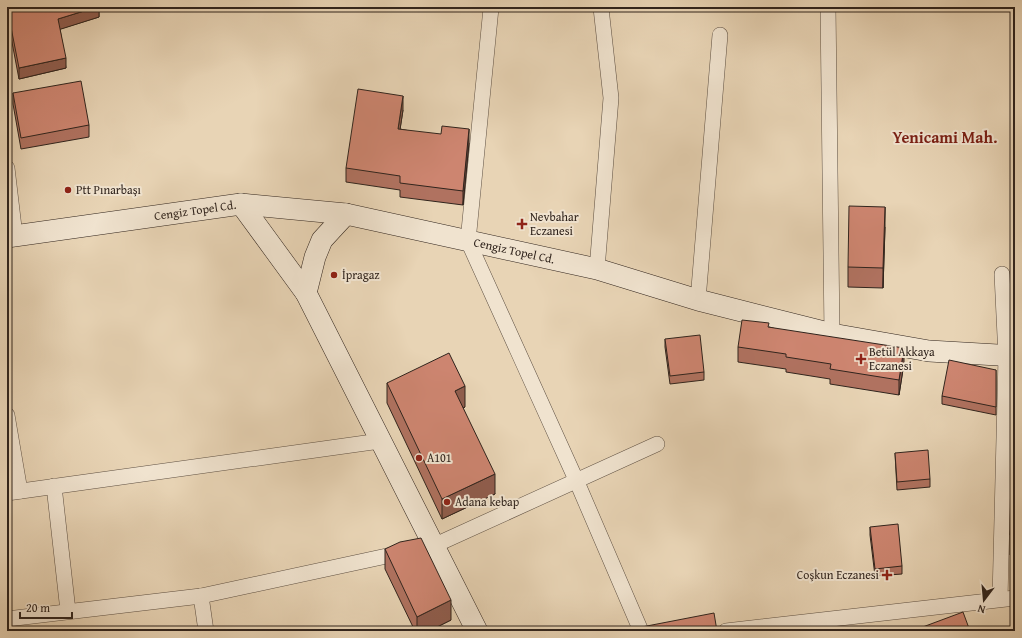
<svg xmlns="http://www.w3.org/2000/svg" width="1022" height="638" viewBox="0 0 1022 638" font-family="'Gentium Book Plus',serif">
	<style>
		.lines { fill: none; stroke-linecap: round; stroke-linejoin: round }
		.street-casing { stroke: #5e5043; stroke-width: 16 }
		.secondary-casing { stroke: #30241d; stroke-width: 22 }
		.street { stroke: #f0e3cf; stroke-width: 15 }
		.secondary { stroke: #f0e3cf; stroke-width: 21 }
		.wall { fill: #b07260; stroke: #30241d }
		.shaded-wall { fill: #905d4e; stroke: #30241d }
		.building { fill: #cd8570; stroke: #30241d }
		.poi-dot { fill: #8f2418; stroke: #f0e3cf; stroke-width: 1.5 }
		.labels { text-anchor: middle; stroke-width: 4; stroke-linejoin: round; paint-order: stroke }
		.poi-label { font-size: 12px; fill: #30241d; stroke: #f0e3cf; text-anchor: start }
		.street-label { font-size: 12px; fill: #30241d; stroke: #f0e3cf }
		.district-label { font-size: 16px; font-weight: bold; fill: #7a1f14; stroke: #f0e3cf }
	</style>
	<rect width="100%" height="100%" fill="#e8d4b5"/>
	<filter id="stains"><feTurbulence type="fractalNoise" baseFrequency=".005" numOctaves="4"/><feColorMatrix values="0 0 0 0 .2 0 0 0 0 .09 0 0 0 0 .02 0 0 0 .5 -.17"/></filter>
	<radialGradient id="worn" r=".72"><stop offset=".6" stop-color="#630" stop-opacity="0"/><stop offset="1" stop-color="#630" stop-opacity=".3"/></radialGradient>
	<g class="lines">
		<defs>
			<g id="street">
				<path d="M828,7L832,334"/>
				<path d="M491,8L468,241L577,482L641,631"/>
				<path d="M7,168L15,236"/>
				<path d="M597,269L611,98L601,8"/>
				<path d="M698,300L720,35"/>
				<path d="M7,415L20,491"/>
				<path d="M54,486L68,611"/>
				<path d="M7,493L380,441"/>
				<path d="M201,596L206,631"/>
				<path d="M1000,599L1006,357L1002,274"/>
				<path d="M7,619L201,596L433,546L657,444"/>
				<path d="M726,631L1015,598"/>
			</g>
			<g id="secondary">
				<path d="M241,204L306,293L477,631"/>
				<path id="s1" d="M7,237L241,204L346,214L597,269L698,300L832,334L929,351L1015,356"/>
				<path d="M306,293L315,257L322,240L346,214"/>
			</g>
		</defs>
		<use href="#street" class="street-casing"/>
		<use href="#secondary" class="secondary-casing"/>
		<use href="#street" class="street"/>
		<use href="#secondary" class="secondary"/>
	</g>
	<g class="wall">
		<path d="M7,7H99V17L60,29L66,68L19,79L7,16Z"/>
		<path d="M13,93L89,125V137L21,149L13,104Z"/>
		<path d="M403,110L400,129L469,143L463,205L400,197V190L346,182V168Z"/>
		<path d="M885,227L883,288L848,287V267Z"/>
		<path d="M769,327L904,363L899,395L830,384V379L786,372V369L738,362V347Z"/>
		<path d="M665,339L704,372V380L670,384L665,347Z"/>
		<path d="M1015,367V439H1013V419Z"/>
		<path d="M996,370V415L942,404V396Z"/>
		<path d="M387,383L465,407L463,408L495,494L442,519L387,403Z"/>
		<path d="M895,453L930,479V487L897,490Z"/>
		<path d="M1015,483V555H1010V535Z"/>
		<path d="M870,527L902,566V574L875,576L870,535Z"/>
		<path d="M385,549L451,620L429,631H415L385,569Z"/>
	</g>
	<g class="shaded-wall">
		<path d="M97,7H99V17L58,30V19Z"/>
		<path d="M66,58V68L19,79V68Z"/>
		<path d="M403,96V110L398,143V129Z"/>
		<path d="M469,129V143L463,205V191Z"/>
		<path d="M885,207V227L883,288V268Z"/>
		<path d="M904,348V363L899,395V380Z"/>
		<path d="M465,386V407L455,411V391Z"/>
		<path d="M495,474V494L442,519V499Z"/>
		<path d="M451,600V620L429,631H417V617Z"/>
	</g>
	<g class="building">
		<path d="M7,7H97L58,19L66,58L19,68Z"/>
		<path d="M81,81L89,125L21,138L13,93Z"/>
		<path d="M358,89L403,96L398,129L441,134L442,126L469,129L463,191L400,183V176L346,168Z"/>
		<path d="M849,206L885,207L883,268L848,267Z"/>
		<path d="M742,320L769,323L768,327L904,348L899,380L830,369L831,364L786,357V354L738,347Z"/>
		<path d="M700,335L704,372L670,376L665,339Z"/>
		<path d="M449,353L465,386L455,391L495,474L442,499L387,383Z"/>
		<path d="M949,360L996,370V407L942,396Z"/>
		<path d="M1014,366L1015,367V419H1013Z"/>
		<path d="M928,450L930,479L897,482L895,453Z"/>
		<path d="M1011,482L1015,483V535H1010Z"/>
		<path d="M898,524L902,566L875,569L870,527Z"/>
		<path d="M421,538L451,600L417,617L385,549L400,542Z"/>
		<path d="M963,612L970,631H912Z"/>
		<path d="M714,613L717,631H621Z"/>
	</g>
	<g class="poi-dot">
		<circle cx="68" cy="190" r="4"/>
		<path d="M520 218h4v4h4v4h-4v4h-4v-4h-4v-4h4z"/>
		<circle cx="334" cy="275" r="4"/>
		<path d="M859 353h4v4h4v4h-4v4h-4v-4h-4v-4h4z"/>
		<circle cx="419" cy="458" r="4"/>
		<circle cx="447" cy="502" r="4"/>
		<path d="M885 569h4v4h4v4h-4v4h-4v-4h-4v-4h4z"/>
	</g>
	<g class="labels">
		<g class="poi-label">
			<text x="76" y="194">Ptt Pınarbaşı</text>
			<text x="530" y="221">Nevbahar<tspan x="530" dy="14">Eczanesi</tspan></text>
			<text x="342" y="279">İpragaz</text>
			<text x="869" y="356">Betül Akkaya<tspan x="869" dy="14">Eczanesi</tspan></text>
			<text x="427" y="462">A101</text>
			<text x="455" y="506">Adana kebap</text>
			<text x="879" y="579" text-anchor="end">Coşkun Eczanesi</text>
		</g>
		<g class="street-label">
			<text dy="4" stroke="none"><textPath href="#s1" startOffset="190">Cengiz Topel Cd.</textPath></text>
			<text dy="4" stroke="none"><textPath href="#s1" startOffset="514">Cengiz Topel Cd.</textPath></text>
		</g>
		<g class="district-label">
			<text x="945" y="143">Yenicami Mah.</text>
		</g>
	</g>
	<rect width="1022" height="638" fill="none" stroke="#e8d4b5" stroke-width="24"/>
	<rect x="8" y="8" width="1006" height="622" fill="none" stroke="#30241d" stroke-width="2"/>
	<rect x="12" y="12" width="998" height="614" fill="none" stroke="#30241d"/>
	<g transform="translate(984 600) rotate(196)" stroke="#f0e3cf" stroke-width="3" paint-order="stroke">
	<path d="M0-3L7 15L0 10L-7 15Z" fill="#30241d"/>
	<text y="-6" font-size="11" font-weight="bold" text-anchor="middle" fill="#30241d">N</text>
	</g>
	<path d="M20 612v6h52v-6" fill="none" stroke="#30241d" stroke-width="2"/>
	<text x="26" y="612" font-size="12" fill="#30241d" stroke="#f0e3cf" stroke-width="3" paint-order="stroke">20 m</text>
	<rect width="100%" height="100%" filter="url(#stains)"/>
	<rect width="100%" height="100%" fill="url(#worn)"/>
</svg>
